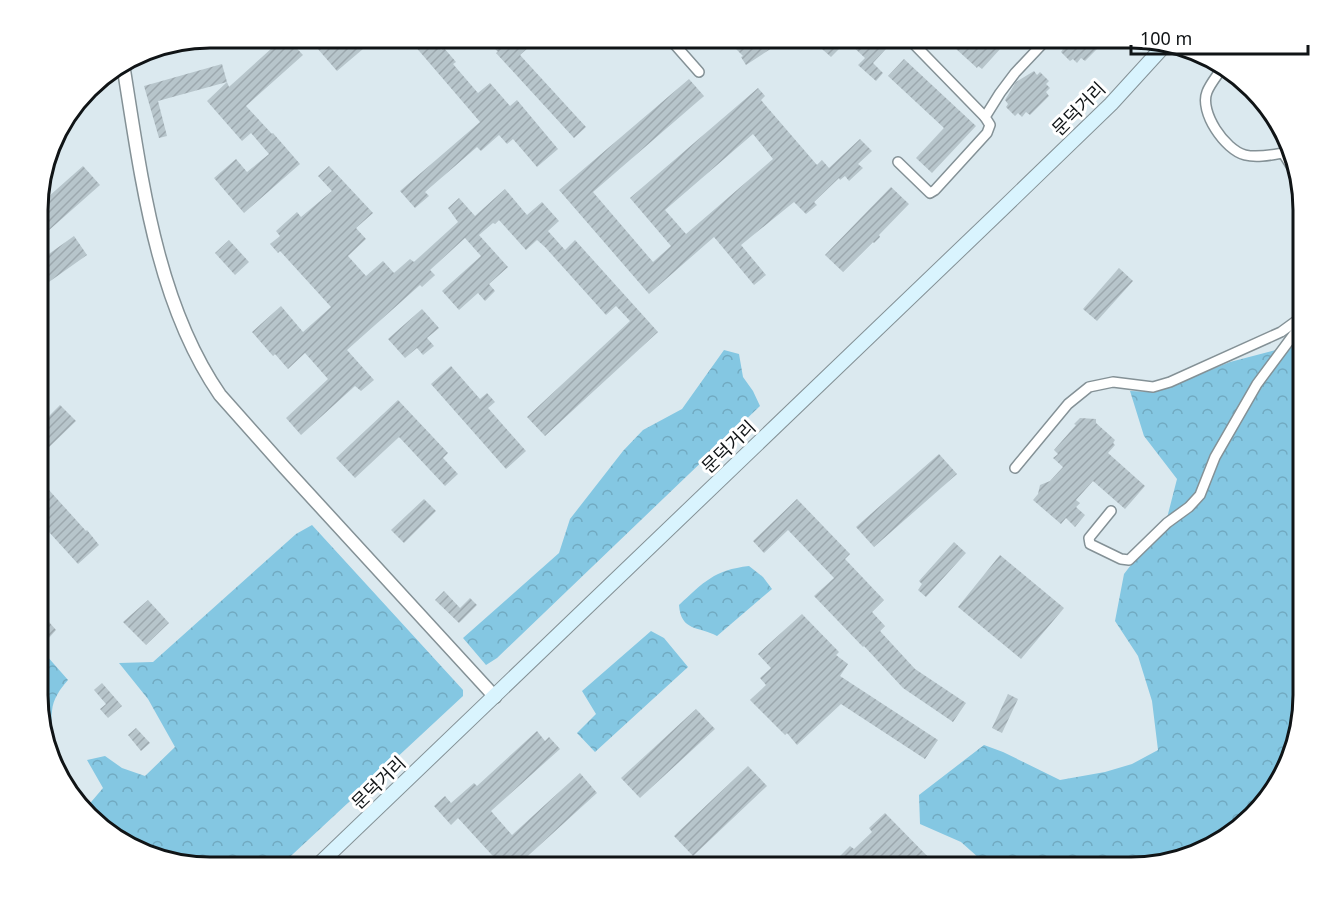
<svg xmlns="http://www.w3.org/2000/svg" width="1341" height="905" viewBox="0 0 1341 905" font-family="'Noto Sans','Noto Sans KR',sans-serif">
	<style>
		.forest { fill: url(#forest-crowns) }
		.building { fill: url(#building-hatch); fill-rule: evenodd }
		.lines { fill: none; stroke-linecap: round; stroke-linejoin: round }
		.minor-casing { stroke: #849196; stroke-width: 12 }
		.tertiary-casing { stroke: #849196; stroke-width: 15 }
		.secondary-casing { stroke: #849196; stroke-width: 16 }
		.minor { stroke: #fff; stroke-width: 9 }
		.tertiary { stroke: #fff; stroke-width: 12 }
		.secondary { stroke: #d9f4fe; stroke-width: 14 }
		.labels { text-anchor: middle; stroke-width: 6; stroke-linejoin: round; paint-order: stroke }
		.street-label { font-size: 18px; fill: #101416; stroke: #fff }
		.rim { fill: none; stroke: #101416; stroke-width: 3 }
	</style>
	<defs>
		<pattern id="forest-crowns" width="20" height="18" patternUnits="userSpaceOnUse" patternTransform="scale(1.5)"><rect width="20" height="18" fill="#84c7e2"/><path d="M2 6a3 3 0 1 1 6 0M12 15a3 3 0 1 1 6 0" fill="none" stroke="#71aac1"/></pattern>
		<pattern id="building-hatch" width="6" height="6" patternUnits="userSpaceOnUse" patternTransform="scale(1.5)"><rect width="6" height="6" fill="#b7c5cb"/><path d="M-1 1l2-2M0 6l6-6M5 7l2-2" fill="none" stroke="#9ca8ae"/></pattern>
	</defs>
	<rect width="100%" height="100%" fill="#dbe9ef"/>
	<g class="forest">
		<path d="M1303,332V706L1274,791L1217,845L1142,867H989L961,842L920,824L919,795L984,745L1003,752L1060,780L1105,772L1132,764L1158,750L1152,701L1138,656L1115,621L1124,574L1167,518L1177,479L1144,436L1130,391L1154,392L1230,362L1291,346Z"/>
		<path d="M724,350L739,354L743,377L753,391L760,406L497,658L486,665L463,638L559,553L570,519L623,451L643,430L682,409Z"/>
		<path d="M312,525L463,690V696L279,867H209L114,838L86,808L103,788L87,760L105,756L122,768L145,776L175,747L148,699L119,663L153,662L296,534Z"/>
		<path d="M749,566L763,577L772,589L717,636C699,626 681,632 679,605C704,582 714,570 749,566Z"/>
		<path d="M651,631L664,638L688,667L595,752L577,733L596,714L582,691Z"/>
		<path d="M39,647L68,680C60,689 53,699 52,711C50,723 55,733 48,744L39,717Z"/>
	</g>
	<g class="building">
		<path d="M283,38H287L303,55L246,106L272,134L273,133L300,164L244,213L214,178L236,159L247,172L269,154L251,133L242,141L207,101L227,82L229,87Z"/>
		<path d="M328,38H376L337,71L317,48Z"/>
		<path d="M408,38H431L441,50L444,48L456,62L453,64L478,93L490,83L510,106L517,100L558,149L537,167L513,139L507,144L499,135L481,151L477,147L425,192L429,196L415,208L400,191L480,122Z"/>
		<path d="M485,38H539L520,55L586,127L574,138L496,53L498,52Z"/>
		<path d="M725,38H787L746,65L741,57L743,56Z"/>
		<path d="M834,38H896L873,63L883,73L876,81L858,65L865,58L847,41L831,57L822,49Z"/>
		<path d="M944,38H1000L995,42L1001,48L982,69L978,66L977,68Z"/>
		<path d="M1068,38H1108L1085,61L1081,58L1077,63L1073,59L1070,61L1061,52L1063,49L1060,46Z"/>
		<path d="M177,44L179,51L145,60L143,51L144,50Z"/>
		<path d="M904,59L976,126L932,173L916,158L944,128L888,76Z"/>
		<path d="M222,64L227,82L158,101L167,136L159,138L144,86Z"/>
		<path d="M1034,71L1037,75L1040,72L1049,81L1046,84L1050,88L1046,92L1049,96L1030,115L1026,112L1022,117L1018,113L1015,116L1006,107L1008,104L1005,100L1016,82Z"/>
		<path d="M689,79L704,96L593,192L653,262L671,246L630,198L758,88L765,96L761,100L817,165L822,160L829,168L860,139L872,151L858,164L863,168L849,181L845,176L840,180L839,178L814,202L817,205L806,214L794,202L741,245L766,275L754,285L714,237L649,294L559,190ZM753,134L773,159L686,234L665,210Z"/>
		<path d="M83,166L100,185L39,239V205Z"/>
		<path d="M329,166L373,213L356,228L366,239L348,256L366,276L383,261L394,273L410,259L414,262L458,222L448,208L459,198L475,216L505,189L527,215L542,202L559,221L548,231L565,250L575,240L658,332L545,436L527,417L630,321L616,306L606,315L545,247L537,240L526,250L499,220L495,224L493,223L479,235L508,267L489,284L495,291L485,301L478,293L459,310L442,291L481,256L465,238L430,270L435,275L422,287L420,285L347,350L374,380L361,391L355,386L301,435L286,418L328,379L305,353L288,369L275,354L273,356L252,332L281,306L303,332L331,307L280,251L278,253L270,244L280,236L276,231L297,212L301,217L332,191L318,176Z"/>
		<path d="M891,187L909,204L879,235L880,237L874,243L873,242L843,272L825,255Z"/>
		<path d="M74,236L87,255L39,289V261Z"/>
		<path d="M229,240L249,262L235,275L215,253Z"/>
		<path d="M1119,268L1133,281L1097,321L1083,309Z"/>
		<path d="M422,309L439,328L427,338L434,346L423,355L417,348L405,358L388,339Z"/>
		<path d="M451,366L480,399L487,393L495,402L488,408L526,451L506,469L431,384Z"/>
		<path d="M398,400L448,453L443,458L458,474L445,486L399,437L355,478L336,458Z"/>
		<path d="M60,405L76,421L44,452L39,447V408L47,418Z"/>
		<path d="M1080,418L1096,419V423L1115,440L1113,443L1115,445L1108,453L1145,486L1125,509L1093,481L1076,500L1080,503L1076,507L1085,515L1075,527L1066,518L1061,524L1033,500L1038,494L1040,485L1050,481L1063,467L1053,458L1058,454L1054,450L1076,425L1074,424Z"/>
		<path d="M939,454L957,474L874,547L856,527Z"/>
		<path d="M39,479L86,531L87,530L99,545L78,564L39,521Z"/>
		<path d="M424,499L436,511L404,543L391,530Z"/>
		<path d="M797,499L850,554L845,559L884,600L872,612L885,626L880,631L915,669L966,703L953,722L903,688L864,646L863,647L814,596L834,578L788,530L764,553L753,541Z"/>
		<path d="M954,542L966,553L926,597L918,590L922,584L919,581Z"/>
		<path d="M1000,555L1064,608L1021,659L958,607Z"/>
		<path d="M444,591L460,608L470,598L477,605L459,623L435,600Z"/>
		<path d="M148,600L169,623L146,645L123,622Z"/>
		<path d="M802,614L839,652L836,655L848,664L840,676L938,740L925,759L841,704L797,745L787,733L785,735L750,700L766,685L760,678L771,668L758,654Z"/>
		<path d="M49,622L56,630L48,639L40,631Z"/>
		<path d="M102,683L122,706L108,718L100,709L106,704L94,690Z"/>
		<path d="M1008,694L1018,699L1002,733L992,728Z"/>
		<path d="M696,709L715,729L640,798L621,778Z"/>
		<path d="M136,728L150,743L141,751L128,735Z"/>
		<path d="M537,731L545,741L549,737L560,749L491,811L512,835L580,773L597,793L519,864L513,857L502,866L458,818L451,825L434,806L445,796L451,803L474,783L477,786Z"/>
		<path d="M748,766L767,786L693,856L674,836Z"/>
		<path d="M885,813L938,867H842L835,861L850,846L854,849L872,832L869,828Z"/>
	</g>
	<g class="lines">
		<defs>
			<g id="minor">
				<path d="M669,38L699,72"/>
				<path d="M908,38L985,117"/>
				<path d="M1222,65V68C1217,76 1210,84 1207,92C1199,112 1225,150 1245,155C1257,158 1271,155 1283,153L1295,172"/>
				<path d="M898,162L930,193L935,190L987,133L990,125L985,117L1000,93L1015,73L1048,38"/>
				<path d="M1015,468L1068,404L1089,387L1113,382L1153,387L1170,382L1281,332L1303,316"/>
				<path d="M1111,511L1089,538L1090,544L1121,559L1129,560L1167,523L1189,507L1200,495L1215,457L1257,384L1303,322"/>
			</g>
			<path id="tertiary" d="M123,64C141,174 155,301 220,395L284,467L495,697"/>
			<path id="secondary" d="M316,867L995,216L1111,104L1163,47"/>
		</defs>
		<use href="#minor" class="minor-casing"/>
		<use href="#tertiary" class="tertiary-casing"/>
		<use href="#secondary" class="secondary-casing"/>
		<use href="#minor" class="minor"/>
		<use href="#tertiary" class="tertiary"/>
		<use href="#secondary" class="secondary"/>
	</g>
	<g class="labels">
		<g class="street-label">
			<text transform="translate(1079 109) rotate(-45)" y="6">문덕거리</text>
			<text transform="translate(729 447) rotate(-44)" y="6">문덕거리</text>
			<text transform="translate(379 783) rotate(-44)" y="6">문덕거리</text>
		</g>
	</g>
	<path d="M0 0H1341V905H0ZM210 48H1131A162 162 0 0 1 1293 210V695A162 162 0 0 1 1131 857H210A162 162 0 0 1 48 695V210A162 162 0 0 1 210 48Z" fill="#fff" fill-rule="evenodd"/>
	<path class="rim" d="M210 48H1131A162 162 0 0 1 1293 210V695A162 162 0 0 1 1131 857H210A162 162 0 0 1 48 695V210A162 162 0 0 1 210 48Z"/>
	<path d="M1131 45v9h177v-9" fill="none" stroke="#101416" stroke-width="3"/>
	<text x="1140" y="45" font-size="18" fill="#101416" stroke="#ffffff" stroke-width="4.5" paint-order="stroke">100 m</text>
</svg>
